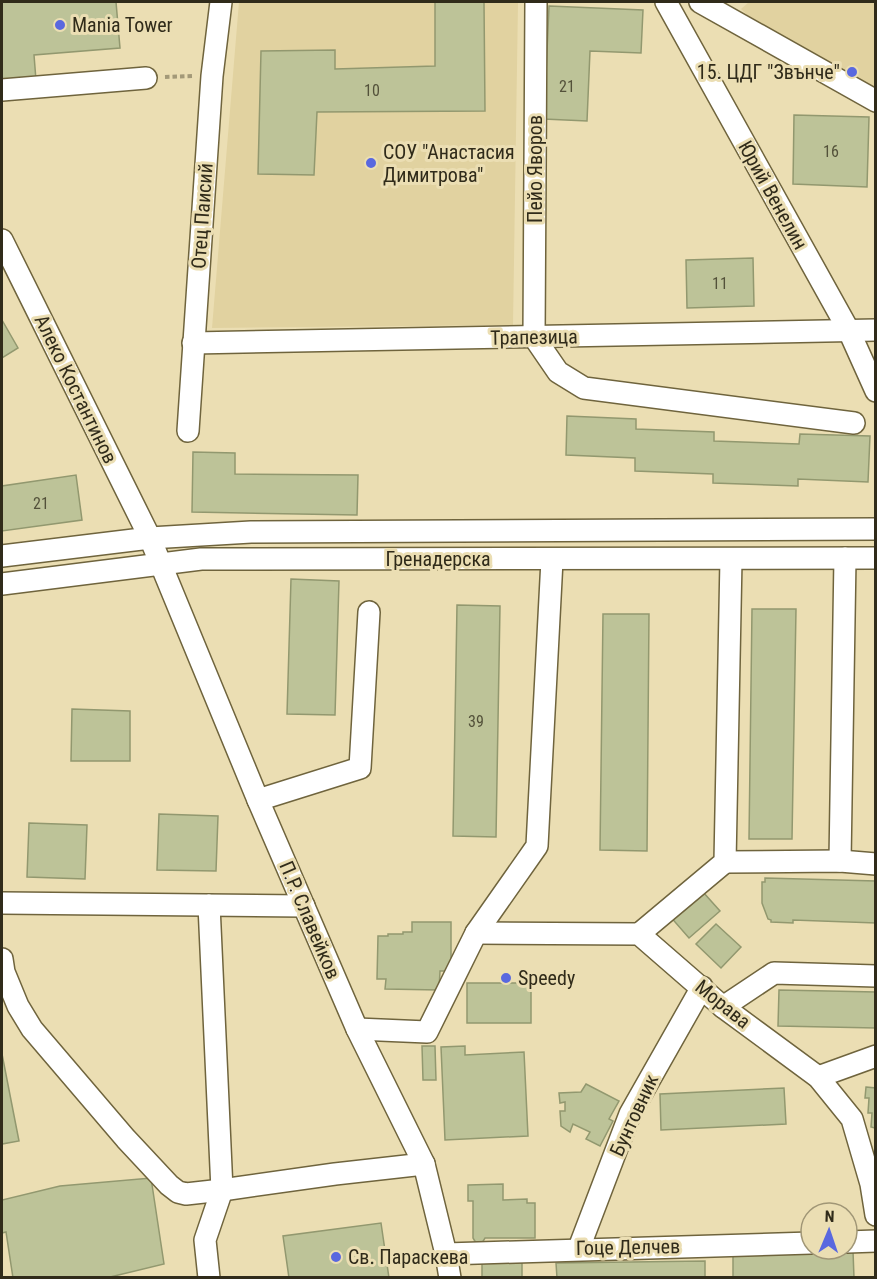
<svg xmlns="http://www.w3.org/2000/svg" width="877" height="1279" viewBox="0 0 877 1279" font-family="'Roboto Condensed',sans-serif">
	<style>
		.built { fill: #e1d2a0 }
		.building { fill: #bdc398; stroke: #92986f; stroke-width: 1.5 }
		.lines { fill: none; stroke-linecap: round; stroke-linejoin: round }
		.minor-casing { stroke: #6f643d; stroke-width: 24 }
		.path { stroke: #a39978; stroke-width: 4; stroke-dasharray: 4.5 3; stroke-linecap: butt }
		.minor { stroke: #fff; stroke-width: 21 }
		.poi-dot { fill: #5968df; stroke: #ebdeb3; stroke-width: 2 }
		.labels { text-anchor: middle; stroke-width: 6; stroke-linejoin: round; paint-order: stroke }
		.number-label { font-size: 16px; fill: #53513a }
		.poi-label { font-size: 20px; fill: #302b1a; stroke: #ebdeb3; text-anchor: start }
		.street-label { font-size: 20px; fill: #302b1a; stroke: #ebdeb3 }
	</style>
	<rect width="100%" height="100%" fill="#ebdeb3"/>
	<g class="built">
		<path d="M239,2H518L513,325L212,328Z"/>
		<path d="M749,2H875V97L782,48L741,9Z"/>
	</g>
	<g class="building">
		<path d="M2,2H116L120,48L34,55L36,80L2,83Z"/>
		<path d="M435,2H484L485,111L317,112L314,175L258,174L261,51L335,50V69L435,66Z"/>
		<path d="M549,6L643,10L641,53L590,51L587,121L544,119Z"/>
		<path d="M794,115L869,117L867,187L793,184Z"/>
		<path d="M753,258L754,306L687,308L686,260Z"/>
		<path d="M2,320L18,348L2,358Z"/>
		<path d="M567,416L636,419V429L714,432V441L799,444L800,434L870,436L868,482L798,479V486L713,483V474L635,471V458L566,455Z"/>
		<path d="M193,452L235,453V474L358,475L357,515L192,512Z"/>
		<path d="M76,475L82,520L2,531V486Z"/>
		<path d="M291,579L339,581L335,715L287,714Z"/>
		<path d="M457,605L500,606L496,837L453,836Z"/>
		<path d="M752,609H796L792,839H749Z"/>
		<path d="M603,614H649L647,851L600,850Z"/>
		<path d="M72,709L130,711V761H71Z"/>
		<path d="M159,814L218,816L216,871L157,870Z"/>
		<path d="M29,823L87,825L85,879L27,877Z"/>
		<path d="M765,878L876,881V923L793,920V923L771,922V920L768,919L762,903V882H765Z"/>
		<path d="M703,892L720,911L689,938L668,914Z"/>
		<path d="M412,922H451V971H440L439,990L385,989L386,979H377L378,936H388V934H403V932H412Z"/>
		<path d="M716,924L741,947L721,968L696,944Z"/>
		<rect x="467" y="983" width="64" height="40"/>
		<path d="M779,990L876,992V1028L778,1026Z"/>
		<path d="M422,1046H435L436,1080H423Z"/>
		<path d="M465,1046V1055L524,1052L528,1136L445,1140L441,1047Z"/>
		<path d="M2,1054L19,1141L2,1144Z"/>
		<path d="M586,1084L619,1101L609,1119L613,1121L600,1146L586,1139L590,1132L573,1124L570,1132L561,1126L560,1111H565V1102L560,1103L559,1093L581,1092Z"/>
		<path d="M866,1087L876,1088V1137L875,1128L871,1127L872,1113H868L869,1098H865Z"/>
		<path d="M784,1088L786,1124L661,1130L660,1094Z"/>
		<path d="M151,1178L164,1264L106,1278H13L6,1232L2,1233V1200L60,1186Z"/>
		<path d="M503,1184V1200L527,1199V1203H535V1238H485L482,1243H476L473,1238V1201H468V1185Z"/>
		<path d="M381,1223L389,1278H289L283,1236Z"/>
		<path d="M853,1251L854,1278H733V1255Z"/>
		<rect x="482" y="1258" width="40" height="20"/>
		<path d="M705,1261V1278H557L556,1263Z"/>
	</g>
	<g class="lines">
		<defs>
			<g id="minor">
				<path d="M536,2L534,337L558,372L584,388L854,423"/>
				<path d="M666,2L849,331L876,391"/>
				<path d="M700,2L876,101"/>
				<path d="M2,90L146,78"/>
				<path d="M2,240L150,538L258,800L357,1029L424,1164L446,1254L450,1278"/>
				<path d="M193,343L876,330"/>
				<path d="M188,431L212,76L221,2"/>
				<path d="M2,556L150,538L251,532L876,529"/>
				<path d="M2,584L201,559L876,558"/>
				<path d="M258,800L360,768L369,612"/>
				<path d="M840,861L845,558"/>
				<path d="M725,862L840,861L876,864"/>
				<path d="M2,903L304,906"/>
				<path d="M209,905L222,1190L205,1240L209,1278"/>
				<path d="M476,933L639,934L723,1007L818,1077L852,1119L871,1184L876,1215"/>
				<path d="M639,934L725,862L731,559"/>
				<path d="M2,959L4,972L18,1006L32,1029L126,1139L169,1185L178,1192L186,1194L222,1190L335,1174L424,1164"/>
				<path d="M723,1007L774,973L876,976"/>
				<path d="M357,1029L427,1032L476,933L537,846L552,560"/>
				<path d="M818,1077L876,1056"/>
				<path d="M847,1242L876,1241"/>
				<path d="M579,1248L630,1114L702,987"/>
				<path d="M446,1254L811,1243"/>
			</g>
		</defs>
		<use href="#minor" class="minor-casing"/>
		<path class="path" d="M165,77L194,76"/>
		<use href="#minor" class="minor"/>
	</g>
	<g class="poi-dot">
		<circle cx="60" cy="25" r="6"/>
		<circle cx="852" cy="72" r="6"/>
		<circle cx="371" cy="163" r="6"/>
		<circle cx="506" cy="978" r="6"/>
		<circle cx="336" cy="1257" r="6"/>
	</g>
	<g class="labels">
		<g class="number-label">
			<text x="567" y="92">21</text>
			<text x="372" y="96">10</text>
			<text x="831" y="157">16</text>
			<text x="720" y="289">11</text>
			<text x="41" y="509">21</text>
			<text x="476" y="727">39</text>
		</g>
		<g class="poi-label">
			<text x="72" y="32">Mania Tower</text>
			<text x="840" y="79" text-anchor="end">15. ЦДГ "Звънче"</text>
			<text x="383" y="159">СОУ "Анастасия<tspan x="383" dy="23">Димитрова"</tspan></text>
			<text x="518" y="985">Speedy</text>
			<text x="348" y="1264">Св. Параскева</text>
		</g>
		<g class="street-label">
			<text transform="translate(535 169) rotate(-90)" y="7">Пейо Яворов</text>
			<text transform="translate(773 195) rotate(61)" y="7">Юрий Венелин</text>
			<text transform="translate(202 216) rotate(-86)" y="7">Отец Паисий</text>
			<text transform="translate(534 337) rotate(-1)" y="7">Трапезица</text>
			<text transform="translate(76 389) rotate(64)" y="7">Алеко Костантинов</text>
			<text x="438" y="566">Гренадерска</text>
			<text transform="translate(310 920) rotate(67)" y="7">П.Р. Славейков</text>
			<text transform="translate(723 1004) rotate(39)" y="7">Морава</text>
			<text transform="translate(634 1115) rotate(-65)" y="7">Бунтовник</text>
			<text transform="translate(628 1247) rotate(-1)" y="7">Гоце Делчев</text>
		</g>
	</g>
	<rect width="877" height="1279" fill="none" stroke="#302b1a" stroke-width="6"/>
	<g transform="translate(829 1231) rotate(2)"><circle r="28" fill="#ebdeb3" stroke="#a09676" stroke-width="1.5"/>
	<path d="M0-4.5L10 22L0 15L-10 22Z" fill="#5968df"/>
	<text y="-9" font-size="16" font-weight="bold" text-anchor="middle" fill="#302b1a">N</text>
	</g>
</svg>
